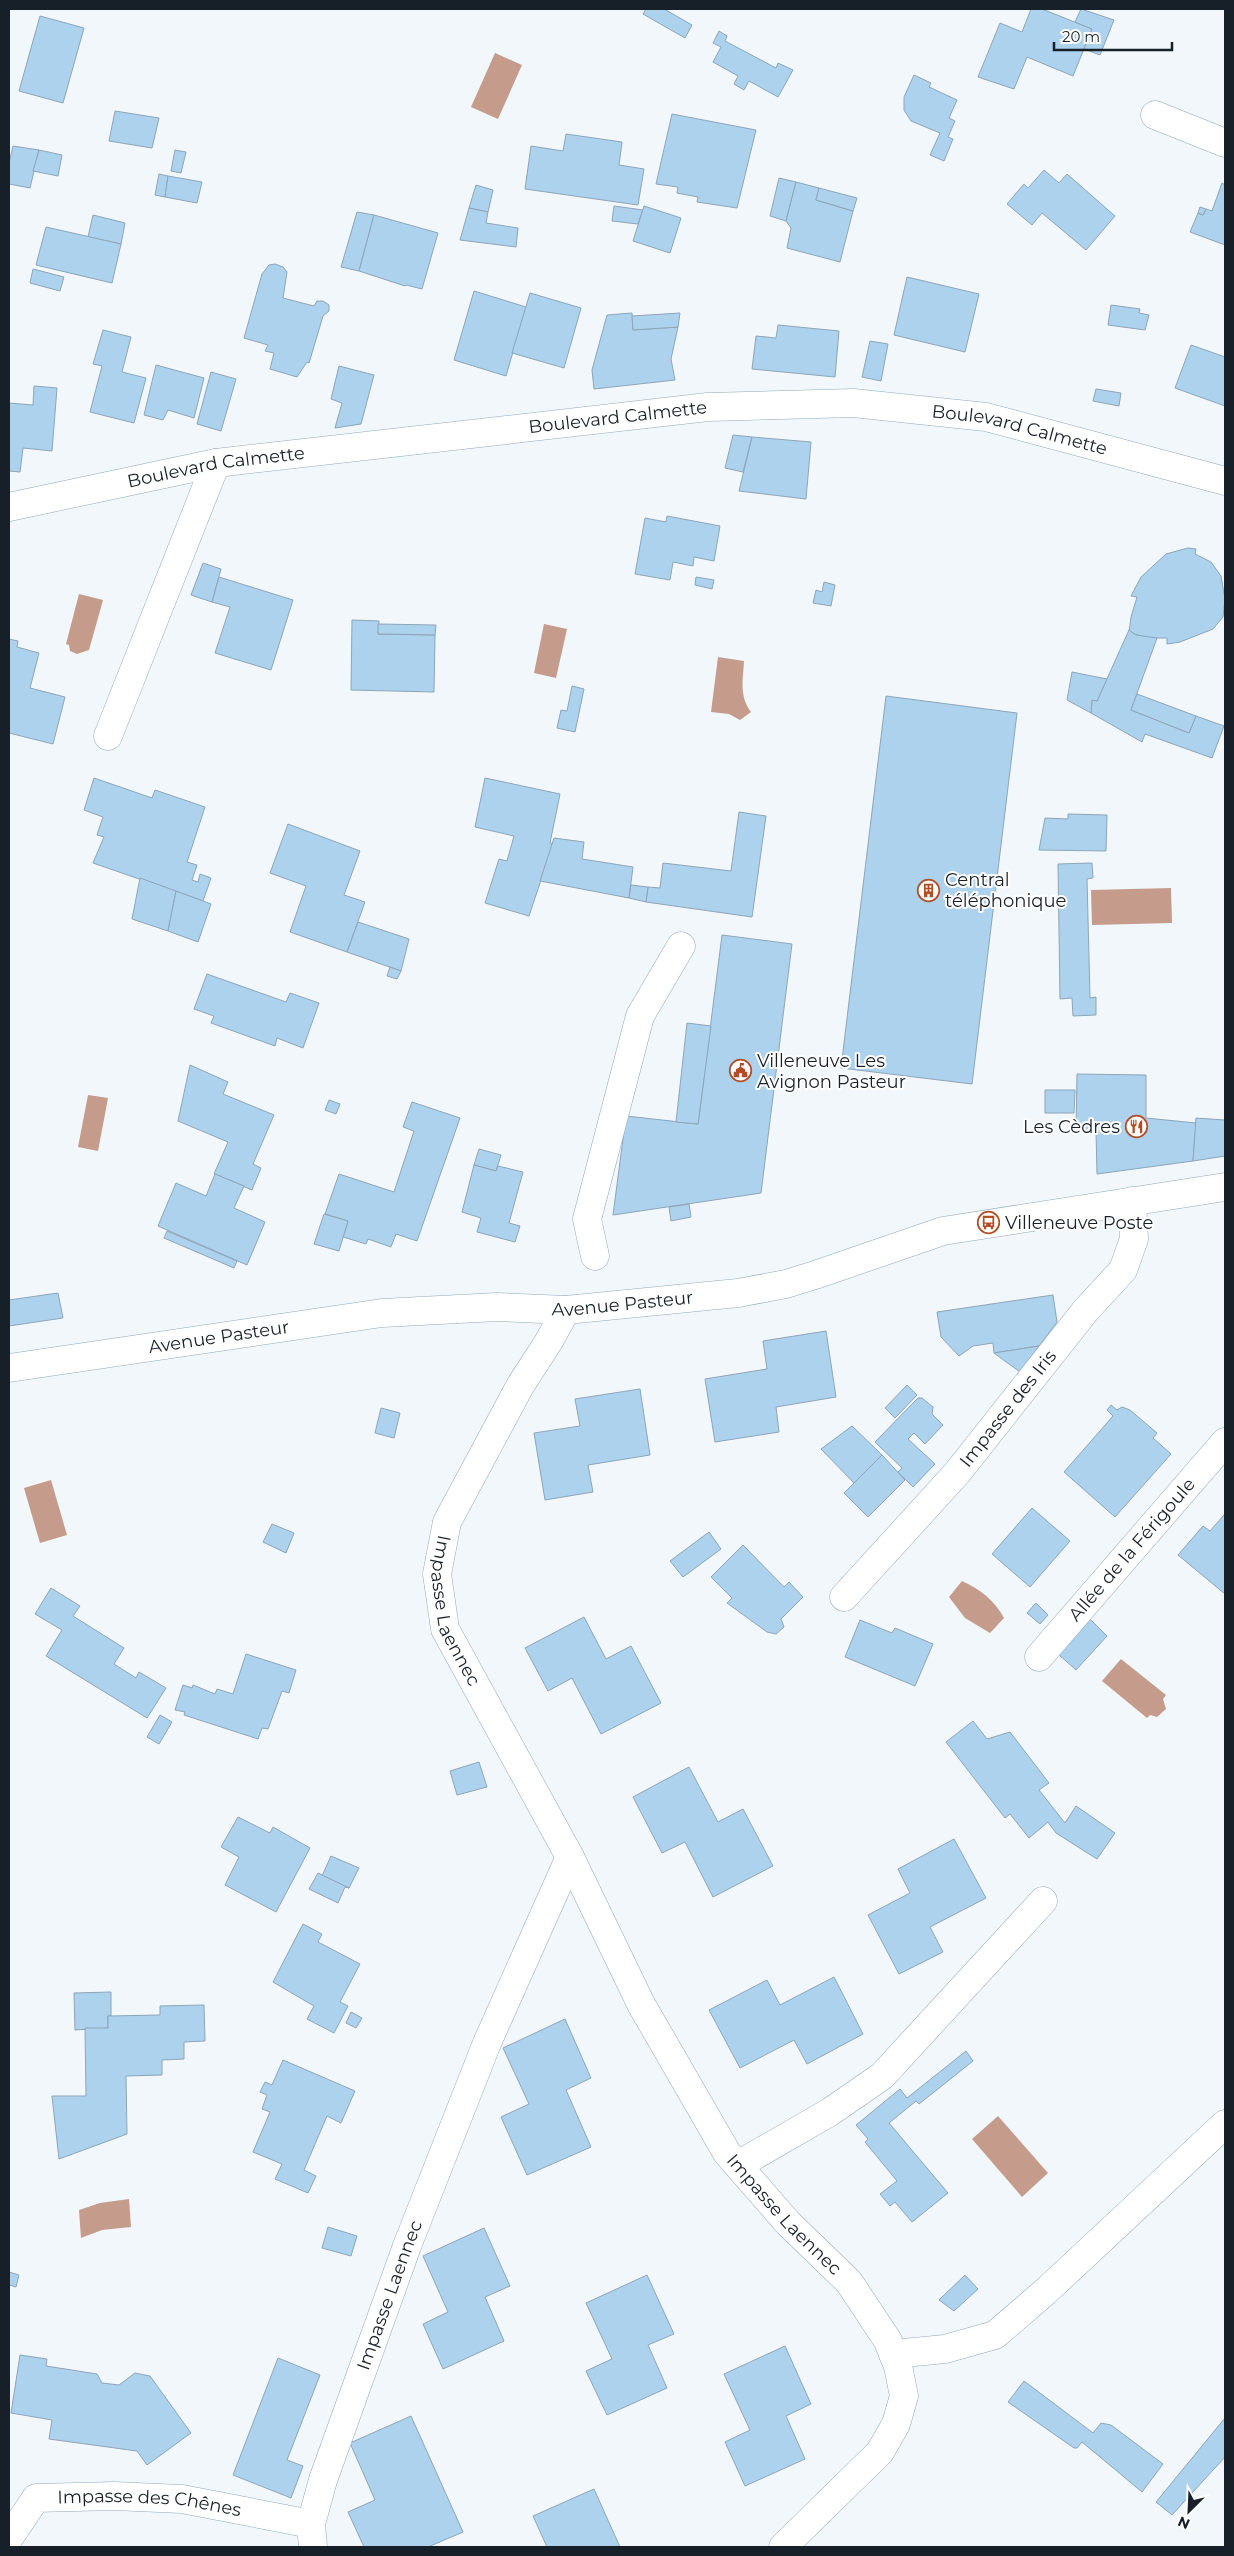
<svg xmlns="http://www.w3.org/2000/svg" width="1234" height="2556" viewBox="0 0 1234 2556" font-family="Montserrat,sans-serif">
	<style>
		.water { fill: #c59b8b }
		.building { fill: #add2ee; stroke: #8da5b8 }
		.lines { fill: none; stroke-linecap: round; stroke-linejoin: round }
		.minor-casing { stroke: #90a9bc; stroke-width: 29 }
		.minor { stroke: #fff; stroke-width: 28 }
		.labels { text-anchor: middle; stroke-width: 4; stroke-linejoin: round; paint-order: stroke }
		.street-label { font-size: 18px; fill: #172028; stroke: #fff }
		.poi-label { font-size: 18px; fill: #172028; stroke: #fff; text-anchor: start }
	</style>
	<rect width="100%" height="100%" fill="#f1f7fb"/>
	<g class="water">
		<path d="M495,53L522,65L498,119L471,107Z"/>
		<path d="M79,594L103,600L89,650L77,654L70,651L69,645L66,644Z"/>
		<path d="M544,624L567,629L556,678L534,673Z"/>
		<path d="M718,657L744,661C743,680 739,696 751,712L740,720L729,714L711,712Z"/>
		<path d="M1171,888L1172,923L1092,925L1091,890Z"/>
		<path d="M88,1095L108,1098L98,1151L78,1147Z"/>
		<path d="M51,1480L67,1535L40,1543L24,1488Z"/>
		<path d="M962,1581C980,1589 994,1600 1004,1618L990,1633L965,1618L949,1597Z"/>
		<path d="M1121,1659L1166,1695L1163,1699L1166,1709L1157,1717L1150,1715L1147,1718L1102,1681Z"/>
		<path d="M998,2116L1048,2173L1022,2197L972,2139Z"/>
		<path d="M129,2199L131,2227L102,2230L81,2238L79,2210L100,2203Z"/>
	</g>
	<g class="building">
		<path d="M646,9H664L692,25L685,38L643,14Z"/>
		<path d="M1031,9H1042L1092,29L1073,76L1027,57L1014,89L978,77L1000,23L1022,32Z"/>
		<path d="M1081,9L1114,20L1100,55L1084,49L1092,29L1075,22Z"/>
		<path d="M40,16L84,28L63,103L19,91Z"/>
		<path d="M719,31L727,36L725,41L776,68L778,63L793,70L778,97L749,81L744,90L734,84L738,76L713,62L721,47L713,43Z"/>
		<path d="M914,75L931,83L929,87L957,100L949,118L955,121L948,137L953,139L944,161L930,155L940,133L911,121L904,110V97Z"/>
		<path d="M115,111L159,118L152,148L109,141Z"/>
		<path d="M672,114L756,130L737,208L697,202L698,197L677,193L678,187L656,184Z"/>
		<path d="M566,134L622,142L619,165L644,169L638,205L525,189L531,146L563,151Z"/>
		<path d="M13,146L39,150L30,188L9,184V163Z"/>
		<path d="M39,150L62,155L58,176L33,171Z"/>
		<path d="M175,150L186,152L181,173L171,171Z"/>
		<path d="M1044,170L1059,183L1067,174L1115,216L1086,250L1042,213L1032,225L1007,204L1024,184L1028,188Z"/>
		<path d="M159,174L168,176L165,197L155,195Z"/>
		<path d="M168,176L202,182L197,203L165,197Z"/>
		<path d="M779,178L796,182L786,221L770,216Z"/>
		<path d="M796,182L819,188L816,200L853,211L840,262L787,248L791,228L786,221Z"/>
		<path d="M1222,183L1225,185V245L1190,232L1198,213L1203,215L1206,209L1212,211Z"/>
		<path d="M476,185L493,190L488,212L469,208Z"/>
		<path d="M819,188L857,198L853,211L816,200Z"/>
		<path d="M614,206L643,210L638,224L612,221Z"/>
		<path d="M644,206L681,218L670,253L633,241Z"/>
		<path d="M1200,207L1206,209L1203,215L1198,213Z"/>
		<path d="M469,208L488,212L486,223L518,228L516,247L460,240Z"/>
		<path d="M357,212L374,215L359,271L341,267Z"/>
		<path d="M93,215L125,223L121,244L88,237Z"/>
		<path d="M374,215L438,233L422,289L406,285L405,286L359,271Z"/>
		<path d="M46,227L121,244L112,283L36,265Z"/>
		<path d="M275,264L283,267L287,272L283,298L314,306L317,301H323L329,305V311L323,316L309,363L307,362L297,377L270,369L274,353L265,351L268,345L244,338L262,274L269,265Z"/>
		<path d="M33,269L64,277L60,291L30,283Z"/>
		<path d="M907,277L979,294L965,352L894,335Z"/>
		<path d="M474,291L526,307L506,376L454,360Z"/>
		<path d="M530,293L581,308L564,368L512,353Z"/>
		<path d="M1111,305L1140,309L1139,313L1149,315L1145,330L1108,325Z"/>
		<path d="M632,313L633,330L678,327L671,359L675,380L594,389L592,370L607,315Z"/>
		<path d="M680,313L678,327L633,330L632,316Z"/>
		<path d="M778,325L839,331L835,377L752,369L756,336L776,338Z"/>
		<path d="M103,330L131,337L122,372L146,378L134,423L90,412L102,366L93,364Z"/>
		<path d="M870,341L888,344L881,381L862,377Z"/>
		<path d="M1191,345L1225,357V406L1175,388Z"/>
		<path d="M156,365L204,378L194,418L168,410L163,420L144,415Z"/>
		<path d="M339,366L374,375L361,424L335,428L342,403L331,399Z"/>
		<path d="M211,372L236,379L221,431L197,424Z"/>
		<path d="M34,386L57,388L52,451L23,448L20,472L9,471V403L33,405Z"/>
		<path d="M1096,389L1121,393L1119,406L1093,401Z"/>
		<path d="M733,435L752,437L743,472L725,468Z"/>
		<path d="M752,437L811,442L806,499L739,491Z"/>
		<path d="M667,516L720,526L714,561L694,557L693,566L673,562L670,580L635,574L645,518L666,522Z"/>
		<path d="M1188,548L1196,549L1195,554L1211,562L1221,576L1225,599L1223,617L1213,629L1180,642L1167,644V638H1150L1129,633L1131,617L1137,597L1131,596L1141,577L1166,554Z"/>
		<path d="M203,563L221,569L212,602L191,595Z"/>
		<path d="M219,577L293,600L271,670L215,653L230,607L212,602Z"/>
		<path d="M696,577L714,580L712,589L695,585Z"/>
		<path d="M824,582L835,585L831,606L813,603L816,590L822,592Z"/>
		<path d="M352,620L379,621L378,634L435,635L434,692L351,690Z"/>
		<path d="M378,624L436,625L435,635L378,634Z"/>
		<path d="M1129,630L1136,635L1157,638L1131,710L1189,733L1196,716L1224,726L1212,758L1145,734L1142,742L1091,713L1092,700L1097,701Z"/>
		<path d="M9,639L18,641L17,647L39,653L30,688L65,697L53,744L9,733Z"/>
		<path d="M1072,672L1107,679L1097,701L1092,700L1091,713L1067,700Z"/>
		<path d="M572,686L584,689L575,732L557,728L561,710L567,711Z"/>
		<path d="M1137,694L1196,716L1189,733L1131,710Z"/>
		<path d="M886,696L1017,713L972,1084L841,1068Z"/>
		<path d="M94,778L152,798L155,790L205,807L187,862L197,865L192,880L198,882L200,874L211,878L203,901L93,863L104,837L97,835L103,817L84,810Z"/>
		<path d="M485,778L560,794L550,843L553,844L529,916L485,903L499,859L507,861L514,836L475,827Z"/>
		<path d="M739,812L766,816L752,917L646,902L648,887L660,888L663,863L731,871Z"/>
		<path d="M1068,814L1107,815L1106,851L1039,850L1045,818L1068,819Z"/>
		<path d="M288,824L360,851L344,895L365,902L347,952L290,932L306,886L270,873Z"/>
		<path d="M554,838L584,842L582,859L633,867L629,898L540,881Z"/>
		<path d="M1092,863L1093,878L1087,879L1090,998L1096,997V1015L1073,1016L1072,998L1060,999L1058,864Z"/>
		<path d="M140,878L176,891L168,931L132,919Z"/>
		<path d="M631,885L648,887L646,902L629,898Z"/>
		<path d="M176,891L211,904L198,942L168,931Z"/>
		<path d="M358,922L409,939L401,971L347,952Z"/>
		<path d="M722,935L792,944L761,1193L613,1215L626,1116L698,1124Z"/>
		<path d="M390,967L401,971L397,979L387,976Z"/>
		<path d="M207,974L286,1002L290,993L319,1003L303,1048L277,1038L275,1046L211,1023L214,1016L194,1009Z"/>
		<path d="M687,1023L711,1026L698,1124L676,1122Z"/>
		<path d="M190,1065L228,1082L223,1094L274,1115L253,1164L261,1168L252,1190L214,1174L228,1142L178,1121Z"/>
		<path d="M1077,1074L1146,1075V1118L1196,1123L1193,1161L1097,1174L1096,1131H1076Z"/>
		<path d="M1045,1090H1075L1074,1113H1045Z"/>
		<path d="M329,1100L340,1104L336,1114L325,1110Z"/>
		<path d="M412,1102L460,1118L417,1241L396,1234L391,1247L368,1239L366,1244L343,1237L348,1221L325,1214L339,1174L394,1192L414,1131L403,1127Z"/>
		<path d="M1196,1118L1225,1120V1156L1193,1161Z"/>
		<path d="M479,1149L501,1155L496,1171L474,1165Z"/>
		<path d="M474,1165L496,1171L498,1166L523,1172L509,1223L520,1226L515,1242L477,1232L481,1218L462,1212Z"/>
		<path d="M215,1174L244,1186L234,1208L265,1222L247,1265L158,1226L176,1183L206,1196Z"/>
		<path d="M689,1204L691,1217L671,1221L669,1207Z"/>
		<path d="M324,1214L348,1221L339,1251L314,1244Z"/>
		<path d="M167,1231L237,1261L234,1268L164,1238Z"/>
		<path d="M58,1293L63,1318L9,1326V1300Z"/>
		<path d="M1053,1295L1057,1322L1039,1346L994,1353L993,1343L973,1346L959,1356L941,1337L937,1312Z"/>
		<path d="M826,1331L836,1397L776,1407L779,1432L715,1442L705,1379L767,1369L763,1341Z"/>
		<path d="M1039,1346L1020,1372L994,1353Z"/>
		<path d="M907,1385L917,1395L895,1418L885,1408Z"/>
		<path d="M640,1389L650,1455L588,1465L593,1492L545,1500L534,1433L580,1426L575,1399Z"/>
		<path d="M918,1398H922L933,1407L932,1414L943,1425L925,1444L914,1433L908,1439L935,1464L913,1487L898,1472L902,1468L875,1442Z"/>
		<path d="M1111,1405L1117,1410L1122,1407L1130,1410L1157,1433L1153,1438L1171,1454L1115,1517L1064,1472L1113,1416L1107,1410Z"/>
		<path d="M381,1408L400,1413L394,1438L375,1433Z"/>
		<path d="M852,1426L882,1455L854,1483L821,1449Z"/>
		<path d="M882,1455L905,1480L868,1517L844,1493Z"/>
		<path d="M1032,1508L1070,1541L1030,1587L992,1554Z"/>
		<path d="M1224,1515L1225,1516V1594L1178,1555L1203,1526L1210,1531Z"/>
		<path d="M272,1524L294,1533L286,1553L263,1542Z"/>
		<path d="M709,1532L721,1549L683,1577L670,1561Z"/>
		<path d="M743,1545L784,1587L789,1582L803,1597L781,1619L784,1627L776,1634L767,1632L727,1603L732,1598L711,1577Z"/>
		<path d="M51,1588L80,1606L73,1616L124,1648L114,1664L136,1678L139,1672L166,1688L147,1718L46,1656L62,1630L35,1614Z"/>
		<path d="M1036,1603L1048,1615L1040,1624L1027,1613Z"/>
		<path d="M584,1617L606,1659L631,1646L661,1703L601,1734L572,1678L548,1691L525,1648Z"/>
		<path d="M1090,1619L1107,1636L1076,1670L1058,1654Z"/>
		<path d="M860,1620L892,1633L895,1628L933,1644L915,1686L845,1657Z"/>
		<path d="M246,1654L296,1670L289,1693L282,1691L268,1729L262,1728L258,1739L184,1715L185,1712L175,1710L183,1685L192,1688L193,1685L215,1694L217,1689L233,1694Z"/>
		<path d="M160,1715L172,1722L159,1744L147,1737Z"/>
		<path d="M973,1721L987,1739L1010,1732L1049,1783L1039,1790L1065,1823L1076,1806L1115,1833L1097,1859L1056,1833L1048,1822L1029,1838L1010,1814L1005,1818L946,1742Z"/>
		<path d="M479,1762L487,1787L457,1795L450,1771Z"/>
		<path d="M689,1767L718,1822L743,1809L773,1866L713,1897L685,1842L662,1853L633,1797Z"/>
		<path d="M238,1817L270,1833L273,1827L310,1848L276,1912L225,1885L239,1857L221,1847Z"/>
		<path d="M954,1839L986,1898L930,1927L943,1952L899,1974L868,1915L910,1893L898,1869Z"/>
		<path d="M331,1856L359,1868L349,1888L322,1876Z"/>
		<path d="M318,1873L349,1888L345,1887L338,1903L309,1889Z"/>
		<path d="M303,1924L322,1934L318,1942L360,1964L340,2002L348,2006L334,2033L307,2019L314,2006L273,1982Z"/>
		<path d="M834,1977L863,2034L807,2064L794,2040L740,2068L709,2010L767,1980L780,2005Z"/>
		<path d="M111,1992V2016H108V2028L75,2030L74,1993Z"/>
		<path d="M204,2005L205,2041L184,2042V2059L162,2060V2075L126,2076L127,2134L59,2159L52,2096H86L85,2028H108V2016L160,2015V2006Z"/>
		<path d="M351,2012L362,2018L356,2028L346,2023Z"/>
		<path d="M565,2019L591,2078L566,2090L591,2147L527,2175L501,2117L529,2104L503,2048Z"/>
		<path d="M966,2051L973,2061L919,2104L916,2101L889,2123L948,2193L912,2222L895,2202L890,2206L880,2194L897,2181L865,2142L868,2139L856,2125L900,2089L907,2098Z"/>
		<path d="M283,2060L355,2091L341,2123L327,2116L304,2170L316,2176L308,2193L275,2179L282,2164L253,2152L270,2112L262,2109L267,2095L260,2092L265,2082L272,2085Z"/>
		<path d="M328,2227L357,2236L351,2256L322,2248Z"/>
		<path d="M484,2228L510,2286L485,2297L504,2341L443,2369L423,2324L448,2312L423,2256Z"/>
		<path d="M9,2272L19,2275L16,2287L9,2285Z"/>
		<path d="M647,2275L674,2334L648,2345L667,2388L607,2415L586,2371L612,2359L586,2303Z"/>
		<path d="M965,2275L978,2289L954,2311L939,2300Z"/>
		<path d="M785,2346L811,2404L786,2416L805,2459L745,2486L725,2442L750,2430L724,2374Z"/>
		<path d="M20,2355L47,2359L46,2366L97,2374L102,2383L119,2385L135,2373L150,2376L191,2433L147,2465L137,2451L49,2439L52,2420L11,2413Z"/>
		<path d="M278,2358L320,2375L287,2460L303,2466L291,2498L233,2475Z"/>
		<path d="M1024,2381L1093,2433L1101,2423L1111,2425L1163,2464L1142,2492L1082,2442L1077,2448H1074L1008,2402Z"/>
		<path d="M411,2416L463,2532L428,2547H364L348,2512L375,2500L350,2443Z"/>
		<path d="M1225,2418V2457L1172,2515L1156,2502Z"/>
		<path d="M594,2489L620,2547H547L533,2516Z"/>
	</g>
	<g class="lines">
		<defs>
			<g id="minor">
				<path d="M1155,115L1225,143"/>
				<path id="s1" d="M9,507L216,463L708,407L853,403L986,417L1225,481"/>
				<path d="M108,736L216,463"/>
				<path d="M595,1256L587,1219L640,1016L681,946"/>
				<path id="s2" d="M566,1310L549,1341L520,1386L447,1522L437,1574L445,1629L570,1857L641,2004L727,2153L788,2223L849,2282L888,2341L898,2366L904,2396L896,2424L880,2452L783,2547"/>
				<path id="s3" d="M9,1368L382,1313L497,1307L566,1310L738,1293L786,1284L815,1275L943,1231L1225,1187"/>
				<path id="s4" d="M844,1597L957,1473L1086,1310L1123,1270L1134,1239L1132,1201"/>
				<path id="s5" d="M1039,1657L1225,1442"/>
				<path d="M738,2165L830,2112L882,2076L1043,1901"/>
				<path d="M893,2354L945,2349L995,2335L1045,2292L1225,2124"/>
				<path id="s6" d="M9,2538L36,2498L114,2496L182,2499L311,2524"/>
				<path id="s7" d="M313,2547L311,2524L323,2480L407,2246L487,2043L570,1857"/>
			</g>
		</defs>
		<use href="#minor" class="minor-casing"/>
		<use href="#minor" class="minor"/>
	</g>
	<defs>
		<symbol id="building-ring" viewBox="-11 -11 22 22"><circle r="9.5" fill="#fff" stroke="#b34d23" stroke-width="1.5"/><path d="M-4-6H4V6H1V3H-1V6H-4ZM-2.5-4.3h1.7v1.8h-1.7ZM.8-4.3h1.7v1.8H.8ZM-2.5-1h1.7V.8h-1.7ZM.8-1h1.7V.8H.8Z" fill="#b34d23"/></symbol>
		<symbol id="civic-ring" viewBox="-11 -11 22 22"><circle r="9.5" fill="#fff" stroke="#b34d23" stroke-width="1.5"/><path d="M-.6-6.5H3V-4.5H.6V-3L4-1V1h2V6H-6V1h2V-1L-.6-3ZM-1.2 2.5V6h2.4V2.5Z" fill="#b34d23"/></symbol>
		<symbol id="restaurant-ring" viewBox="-11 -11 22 22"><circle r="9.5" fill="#fff" stroke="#b34d23" stroke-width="1.5"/><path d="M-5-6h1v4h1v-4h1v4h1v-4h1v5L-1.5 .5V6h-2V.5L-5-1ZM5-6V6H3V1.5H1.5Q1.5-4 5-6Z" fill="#b34d23"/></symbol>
		<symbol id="bus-ring" viewBox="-11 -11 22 22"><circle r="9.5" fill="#fff" stroke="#b34d23" stroke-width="1.5"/><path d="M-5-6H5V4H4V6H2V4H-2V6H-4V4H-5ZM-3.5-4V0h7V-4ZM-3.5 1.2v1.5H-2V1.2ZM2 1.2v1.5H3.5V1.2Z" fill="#b34d23"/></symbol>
	</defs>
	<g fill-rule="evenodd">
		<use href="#building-ring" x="916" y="878" width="25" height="25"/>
		<use href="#civic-ring" x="728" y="1058" width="25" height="25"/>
		<use href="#restaurant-ring" x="1124" y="1114" width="25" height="25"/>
		<use href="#bus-ring" x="976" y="1210" width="25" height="25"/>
	</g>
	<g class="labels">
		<g class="street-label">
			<text dy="6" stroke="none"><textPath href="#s1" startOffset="616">Boulevard Calmette</textPath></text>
			<text dy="6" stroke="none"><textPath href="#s1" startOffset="1021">Boulevard Calmette</textPath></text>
			<text dy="6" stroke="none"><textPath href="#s1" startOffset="211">Boulevard Calmette</textPath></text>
			<text dy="6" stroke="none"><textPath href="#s3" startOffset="618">Avenue Pasteur</textPath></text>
			<text dy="6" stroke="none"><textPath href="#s3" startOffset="212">Avenue Pasteur</textPath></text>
			<text dy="6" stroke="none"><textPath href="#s4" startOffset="250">Impasse des Iris</textPath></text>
			<text dy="6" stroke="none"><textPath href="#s5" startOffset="142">Allée de la Férigoule</textPath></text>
			<text dy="6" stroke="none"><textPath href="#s2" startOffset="336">Impasse Laennec</textPath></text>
			<text dy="6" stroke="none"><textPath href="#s2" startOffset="1031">Impasse Laennec</textPath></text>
			<text dy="6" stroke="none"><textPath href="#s7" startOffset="265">Impasse Laennec</textPath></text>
			<text dy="6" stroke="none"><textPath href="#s6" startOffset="162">Impasse des Chênes</textPath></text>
		</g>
		<g class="poi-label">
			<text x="945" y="886">Central<tspan x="945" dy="21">téléphonique</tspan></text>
			<text x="757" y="1067">Villeneuve Les<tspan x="757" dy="21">Avignon Pasteur</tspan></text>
			<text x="1120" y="1133" text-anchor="end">Les Cèdres</text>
			<text x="1005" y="1229">Villeneuve Poste</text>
		</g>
	</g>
	<rect width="1234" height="2556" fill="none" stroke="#172028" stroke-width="20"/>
	<g transform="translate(1189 2511) rotate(204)" stroke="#ffffff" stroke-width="4" paint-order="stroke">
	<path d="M0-4L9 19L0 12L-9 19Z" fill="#172028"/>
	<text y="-8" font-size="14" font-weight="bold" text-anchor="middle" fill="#172028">N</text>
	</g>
	<path d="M1054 42v8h118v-8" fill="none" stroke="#172028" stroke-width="2.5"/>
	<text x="1062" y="42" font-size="15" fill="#172028" stroke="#ffffff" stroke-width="4" paint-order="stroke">20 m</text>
</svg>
